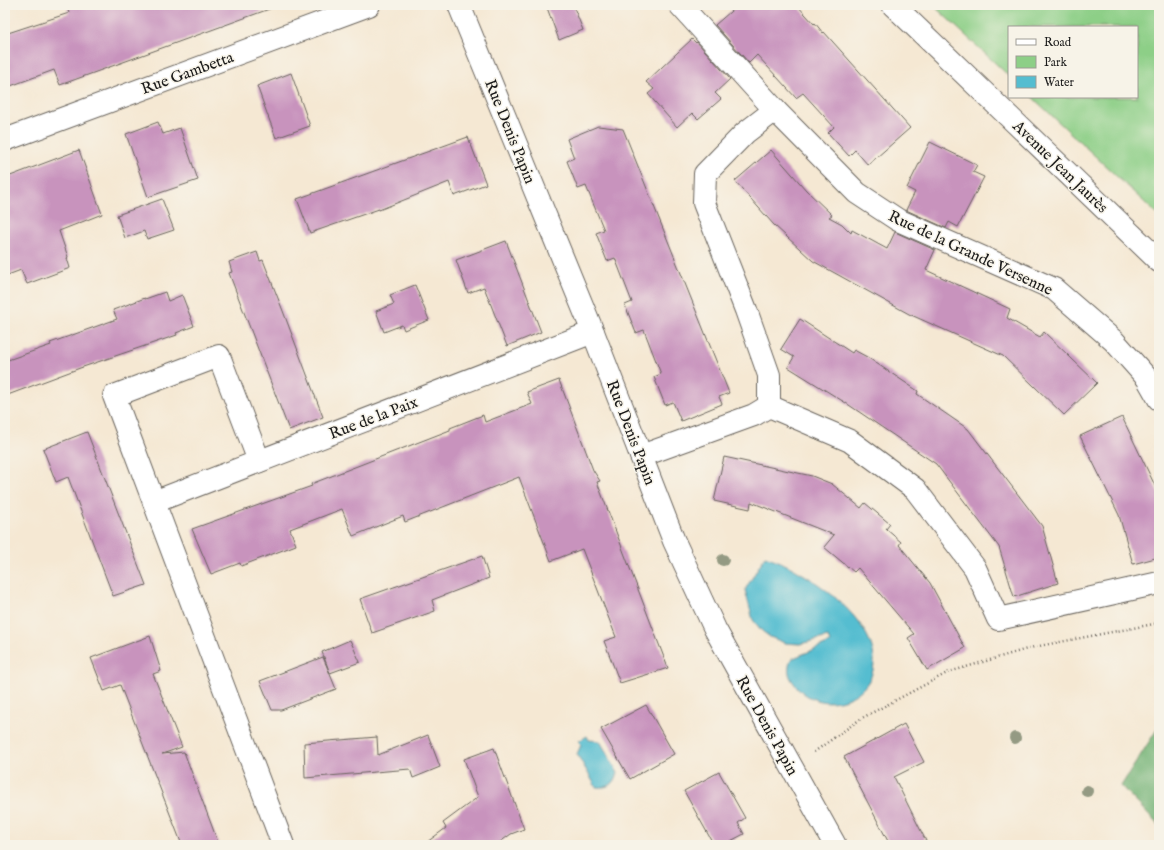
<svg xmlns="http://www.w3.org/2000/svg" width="1164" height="850" viewBox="0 0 1164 850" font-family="'IM FELL English',serif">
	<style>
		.green { fill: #8dcf87; stroke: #547652 }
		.forest { fill: #72b274; stroke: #476748 }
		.water { fill: #54bdd0; stroke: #386c76 }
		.building { fill: #c893bd }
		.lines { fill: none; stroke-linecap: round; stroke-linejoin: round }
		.minor-casing { stroke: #68635c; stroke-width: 24 }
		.major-casing { stroke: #68635c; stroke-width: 24 }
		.path { stroke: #68635c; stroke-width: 2.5; stroke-dasharray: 1 3; stroke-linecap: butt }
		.minor { stroke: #fff; stroke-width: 22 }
		.major { stroke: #fff; stroke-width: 22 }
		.tree { fill: #949a83 }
		.labels { text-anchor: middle; stroke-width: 3; stroke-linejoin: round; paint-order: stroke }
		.street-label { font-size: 16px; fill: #1c1c1c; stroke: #f7f3e8 }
	</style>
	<rect width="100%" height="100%" fill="#f7f3e8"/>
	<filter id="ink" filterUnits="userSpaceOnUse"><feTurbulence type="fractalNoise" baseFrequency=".025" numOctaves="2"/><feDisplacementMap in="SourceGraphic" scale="8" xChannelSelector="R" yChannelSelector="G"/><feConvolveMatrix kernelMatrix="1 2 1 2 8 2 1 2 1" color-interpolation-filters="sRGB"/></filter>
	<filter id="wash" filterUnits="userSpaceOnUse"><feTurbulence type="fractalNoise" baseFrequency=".012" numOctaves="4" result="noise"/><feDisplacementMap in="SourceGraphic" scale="16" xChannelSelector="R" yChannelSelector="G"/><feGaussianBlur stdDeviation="0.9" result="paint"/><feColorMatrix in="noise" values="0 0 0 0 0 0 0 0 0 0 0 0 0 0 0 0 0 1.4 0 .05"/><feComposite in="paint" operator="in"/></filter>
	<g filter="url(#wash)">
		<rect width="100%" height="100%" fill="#f5e8d3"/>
		<path class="green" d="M933,5H1159V216L1032,97H1137V27H1009V76Z"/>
		<path class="forest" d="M1159,726V826L1121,786Z"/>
		<g class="water">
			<path d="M765,556C803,568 873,616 874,660C875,699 823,716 798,688C789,678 786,672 791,659L830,643L828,637L800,644L785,643L770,637L762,631L753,620L745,590Z"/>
			<path d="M587,736L589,740L600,741L618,773C614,785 609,788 596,787L577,754L581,745L579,741Z"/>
		</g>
		<g id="blocks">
			<g class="building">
				<path d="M66,5H271L272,8L60,85L54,70L5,88V34L69,13Z"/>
				<path d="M546,5H573L583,30L559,40Z"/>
				<path d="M738,5H797L814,24L815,23L823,33L824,32L910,128L868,165L855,150L849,156L828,133L834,127L803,93L796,98L757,55L749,63L715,25Z"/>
				<path d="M692,39L696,43L697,42L730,79L715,93L721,99L698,119L692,113L677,127L648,94L654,89L646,82Z"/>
				<path d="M291,73L310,126L276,138L257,86Z"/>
				<path d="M158,122L163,134L180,128L198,180L148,197L126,134Z"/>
				<path d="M598,126L623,129L729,393L719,397L722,404L681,421L673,402L665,405L654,377L661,374L644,330L636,333L625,305L632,302L615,258L607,261L596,233L604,230L586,186L578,189L567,161L574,158L567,139Z"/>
				<path d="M468,137L486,184L454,196L449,182L379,210V209L310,233L297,199Z"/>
				<path d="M930,142L977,165L973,172L984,177L958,227L949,222L946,228L906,210L915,192L907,188Z"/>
				<path d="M79,150L102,214L59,231L68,257L67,258L70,268L27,284L21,270L5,276V178Z"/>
				<path d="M771,150L806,190L832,215L829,217L842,224L851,233L852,230L887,249L895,232L935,250L926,270L1010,309L1007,318L1040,337L1044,332L1097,383L1064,415L1003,356L909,314L813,261L774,225L735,181Z"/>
				<path d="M162,199L174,230L147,239L144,231L125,238L117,215Z"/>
				<path d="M506,241L541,332L507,346L484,287L468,293L456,260Z"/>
				<path d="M257,252L260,261L263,260L283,311L323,417L289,430L229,273L232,272L229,262Z"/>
				<path d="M415,285L429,320L404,330L402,325L384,332L376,311L394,304L390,295Z"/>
				<path d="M165,292L168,301L182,295L194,326L176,333L177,335L80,368L5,396V361L51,345L50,343L117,319L113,310L145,298V299Z"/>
				<path d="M800,319L852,353L854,350L867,357L918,391L917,394L968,429L1042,526L1058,583L1014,597L999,547L936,464L846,403L841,400L788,367L794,357L781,349Z"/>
				<path d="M559,380L593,470L600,481L597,482L668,668L620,683L604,641L616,637L582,549L551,561L519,477L405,522L403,516L353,536L342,509L290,529L296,545L241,566L240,563L211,574L192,529L312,486L311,484L450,430V428L483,415L485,422L532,404L527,392Z"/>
				<path d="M1122,417L1159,494V557L1133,564L1119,515L1080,436Z"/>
				<path d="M87,432L146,585L113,596L68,477L56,482L43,449Z"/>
				<path d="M724,457L812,476L832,484L861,508L865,503L890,524L886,529L901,542L899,545L930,583L965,648L927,670L908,638L914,634L858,568L854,572L824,547L834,535L751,502L750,509L714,501Z"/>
				<path d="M482,556L489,578L432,600L435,611L372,633L360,599Z"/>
				<path d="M150,636L161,671L153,674L182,747L162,754L184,752L219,845H182L120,685L104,691L91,658Z"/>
				<path d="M350,640L360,662L330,673L322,652Z"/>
				<path d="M323,657L336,689L281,710H272L260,681Z"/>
				<path d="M646,705L674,754L630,779L601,729Z"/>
				<path d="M904,724L924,762L894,777L928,845H890L844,757Z"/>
				<path d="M428,735L440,767L413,778L410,769L305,778L304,743L377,737L378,755Z"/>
				<path d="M494,748L524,829L511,834L496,845H423L446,828L443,823L478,797L464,759Z"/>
				<path d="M719,772L745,818L738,823L744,834L723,845H714L684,791Z"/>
			</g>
		</g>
	</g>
	<g filter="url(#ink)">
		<use href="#blocks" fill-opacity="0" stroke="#68635c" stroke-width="1"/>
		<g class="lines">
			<defs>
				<g id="minor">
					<path d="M459,5L593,332L674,541L715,629L835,845"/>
					<path d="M680,5L775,110L857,193L898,220L1054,289L1114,341L1147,378L1159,399"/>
					<path d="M5,140L369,5"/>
					<path d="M769,406V375L746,310L704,203L705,174L745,133L775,110"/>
					<path d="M641,456L754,415L769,406L850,441L915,489L975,568L998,619L1159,583"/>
					<path d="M259,461L219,356L114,396L283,845"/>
					<path d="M154,502L593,332"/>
				</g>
				<path id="major" d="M893,5L1159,261"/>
			</defs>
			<use href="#minor" class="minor-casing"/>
			<use href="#major" class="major-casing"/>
			<path class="path" d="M814,752L862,718L949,672L1034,647L1159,623"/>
			<use href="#minor" class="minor"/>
			<use href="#major" class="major"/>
		</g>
		<g class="tree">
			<circle cx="723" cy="560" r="6"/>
			<circle cx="1015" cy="738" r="6"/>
			<circle cx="1087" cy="791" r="6"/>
		</g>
	</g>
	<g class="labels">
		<g class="street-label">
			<text transform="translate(187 72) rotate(-20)" y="6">Rue Gambetta</text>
			<text transform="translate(511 131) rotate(68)" y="6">Rue Denis Papin</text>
			<text transform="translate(1061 166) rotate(44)" y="6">Avenue Jean Jaurès</text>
			<text transform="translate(971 252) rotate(25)" y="6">Rue de la Grande Versenne</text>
			<text transform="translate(373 417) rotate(-21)" y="6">Rue de la Paix</text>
			<text transform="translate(632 432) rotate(69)" y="6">Rue Denis Papin</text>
			<text transform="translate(768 725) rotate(61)" y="6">Rue Denis Papin</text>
		</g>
	</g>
	<rect width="1164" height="850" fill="none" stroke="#f7f3e8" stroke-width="20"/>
	<rect x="1008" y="26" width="130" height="72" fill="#f7f3e8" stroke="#9f9d96"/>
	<rect x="1016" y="39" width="20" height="6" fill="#ffffff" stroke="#9f9d96"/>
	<text x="1044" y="46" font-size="12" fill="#1c1c1c">Road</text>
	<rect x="1016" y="56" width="20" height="12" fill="#8dcf87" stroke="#9f9d96"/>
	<text x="1044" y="66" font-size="12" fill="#1c1c1c">Park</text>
	<rect x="1016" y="76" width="20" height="12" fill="#54bdd0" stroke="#9f9d96"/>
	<text x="1044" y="86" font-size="12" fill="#1c1c1c">Water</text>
</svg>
